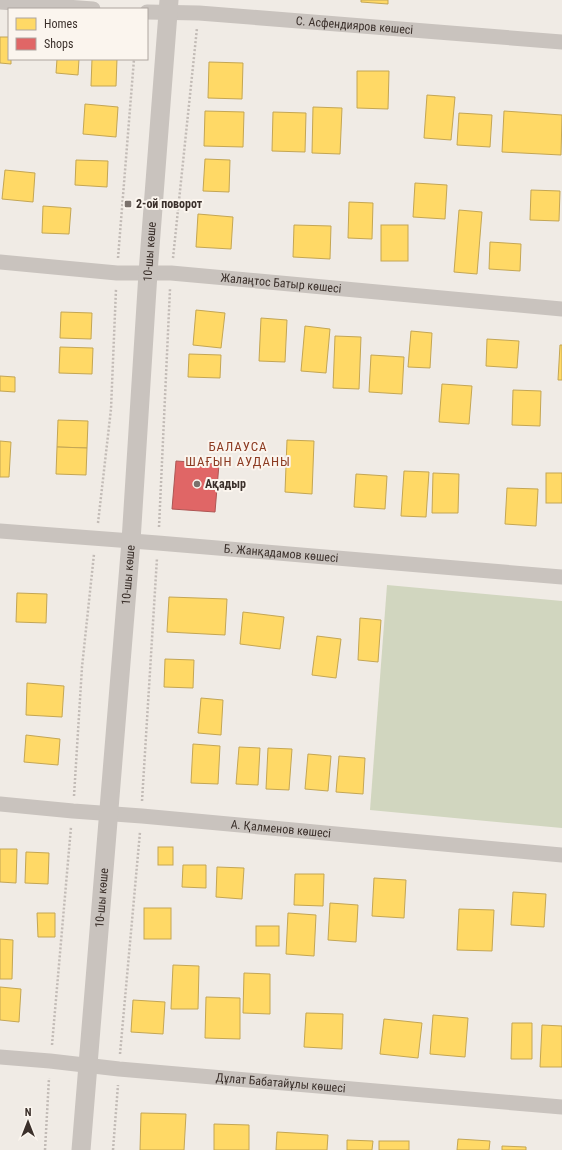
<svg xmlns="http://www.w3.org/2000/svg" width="562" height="1150" viewBox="0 0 562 1150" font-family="'Roboto Condensed',sans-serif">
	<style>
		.green { fill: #d1d6bf }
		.homes { fill: #ffd966; stroke: #c4a654 }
		.shops { fill: #e06666; stroke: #ae5654 }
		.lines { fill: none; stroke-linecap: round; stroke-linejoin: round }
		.path { stroke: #c2bbb6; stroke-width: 2.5; stroke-dasharray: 2 2; stroke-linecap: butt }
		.minor { stroke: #c9c3be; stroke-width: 15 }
		.tertiary { stroke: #c9c3be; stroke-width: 19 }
		.poi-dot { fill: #7a716c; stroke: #fbf5ee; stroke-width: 1.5 }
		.labels { text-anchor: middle; stroke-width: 4; stroke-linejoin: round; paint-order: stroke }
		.street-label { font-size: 12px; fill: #3b302b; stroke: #fbf5ee }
		.poi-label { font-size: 12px; font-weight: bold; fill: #3b302b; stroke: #fbf5ee; text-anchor: start }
		.neighbourhood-label { font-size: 13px; letter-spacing: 1px; fill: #8c3b22; stroke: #fbf5ee }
	</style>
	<rect width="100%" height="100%" fill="#f0ebe5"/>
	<path class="green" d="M387,585L562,601V828L370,810Z"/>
	<g class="homes">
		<path d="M361,0H388V4L361,2Z"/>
		<path d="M0,37H9V59H11V64L0,63Z"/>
		<path d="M57,59H79L78,75L56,73Z"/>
		<path d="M92,59H117L116,86H91Z"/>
		<path d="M209,62L243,63L242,99L208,98Z"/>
		<path d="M357,71H389L388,109L357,108Z"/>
		<path d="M427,95L455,97L451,140L424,138Z"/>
		<path d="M85,104L118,107L116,137L83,134Z"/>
		<path d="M313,107L342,108L340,154L312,153Z"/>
		<path d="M205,111L244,112L243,147L204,146Z"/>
		<path d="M504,111L562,115L561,155L502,152Z"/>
		<path d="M273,112L306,113L305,152L272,151Z"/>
		<path d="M459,113L492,115L490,147L457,145Z"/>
		<path d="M205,159L230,160L229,192L203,191Z"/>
		<path d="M76,160L108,161L107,187L75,185Z"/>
		<path d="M5,170L35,173L33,202L2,199Z"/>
		<path d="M415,183L447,185L445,219L413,217Z"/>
		<path d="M531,190L560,191L559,221L530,220Z"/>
		<path d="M349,202L373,203L372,239L348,238Z"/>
		<path d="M43,206L71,208L69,234L42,233Z"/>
		<path d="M459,210L482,212L477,274L454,272Z"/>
		<path d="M198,214L233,217L231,249L196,247Z"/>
		<path d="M294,225L331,226L330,259L293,257Z"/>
		<rect x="381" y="225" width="27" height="36"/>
		<path d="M490,242L521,244L520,271L489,269Z"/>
		<path d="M196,310L225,313L221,348L193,345Z"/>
		<path d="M61,312L92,313L91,339L60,338Z"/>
		<path d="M261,318L287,320L285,362L259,361Z"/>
		<path d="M305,326L330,329L326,373L301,371Z"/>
		<path d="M411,331L432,333L430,368L408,367Z"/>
		<path d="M335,336L361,337L359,389L333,388Z"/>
		<path d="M487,339L519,341L517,368L486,366Z"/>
		<path d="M560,345H562V380H558Z"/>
		<path d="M60,347L93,348L92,374L59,373Z"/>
		<path d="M189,354L221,355L220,378L188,377Z"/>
		<path d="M371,355L404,357L402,394L369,392Z"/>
		<path d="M0,376L15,377V392L0,391Z"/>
		<path d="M442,384L472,386L469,424L439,422Z"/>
		<path d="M513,390L541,391L540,426L512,425Z"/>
		<path d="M58,420L88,421L87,448L57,447Z"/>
		<path d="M287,440L314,441L312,494L285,492Z"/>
		<path d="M0,441L11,442L9,477H0Z"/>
		<path d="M57,447L87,448L86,475L56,474Z"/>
		<path d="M404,471L429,472L426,517L401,516Z"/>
		<path d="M433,473L459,474L458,513H432Z"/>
		<rect x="546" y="473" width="16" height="30"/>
		<path d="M356,474L387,476L385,509L354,507Z"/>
		<path d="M507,488L538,489L536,526L505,524Z"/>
		<path d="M17,593L47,594L46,623L16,622Z"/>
		<path d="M169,597L227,599L225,635L167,632Z"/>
		<path d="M243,612L284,617L280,649L240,644Z"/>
		<path d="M360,618L381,620L378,662L358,660Z"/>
		<path d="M317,636L341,639L336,678L312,675Z"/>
		<path d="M165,659L194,660L193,688L164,687Z"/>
		<path d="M27,683L64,686L62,717L26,715Z"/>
		<path d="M201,698L223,700L221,735L198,733Z"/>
		<path d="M26,735L60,739L58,765L24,762Z"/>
		<path d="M193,744L220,746L218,784L191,783Z"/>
		<path d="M239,747L260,748L258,785L236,784Z"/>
		<path d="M268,748L292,749L289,790L266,789Z"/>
		<path d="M308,754L331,756L328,791L305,789Z"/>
		<path d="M339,756L365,758L363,794L336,792Z"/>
		<rect x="158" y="847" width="15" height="18"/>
		<path d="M0,849H17L16,883L0,882Z"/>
		<path d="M26,852L49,853L48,884L25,883Z"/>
		<path d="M183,865H206V888L182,887Z"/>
		<path d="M217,867L244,868L242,899L216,897Z"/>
		<path d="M295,874H324L323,906L294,905Z"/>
		<path d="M374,878L406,880L404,918L372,916Z"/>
		<path d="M513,892L546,894L544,927L511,925Z"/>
		<path d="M330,903L358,905L356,942L328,940Z"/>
		<rect x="144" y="908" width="27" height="31"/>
		<path d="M459,909L494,910L492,951L457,950Z"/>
		<path d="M37,913H55V937H38Z"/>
		<path d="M288,913L316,915L314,956L286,954Z"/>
		<rect x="256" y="926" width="23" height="20"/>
		<path d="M0,939L13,940L12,979H0Z"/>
		<path d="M173,965L199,966L198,1009H171Z"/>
		<path d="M244,973L270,974V1014L243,1013Z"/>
		<path d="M0,987L21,989L19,1022L0,1020Z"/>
		<path d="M206,997L240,998V1039L205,1038Z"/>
		<path d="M133,1000L165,1002L163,1034L131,1032Z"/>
		<path d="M306,1013L343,1014L342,1049L304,1047Z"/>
		<path d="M433,1015L468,1018L465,1057L430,1054Z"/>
		<path d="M384,1019L422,1023L418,1058L380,1054Z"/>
		<path d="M512,1023H532V1059H511Z"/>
		<path d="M542,1025L562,1026V1067H540Z"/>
		<path d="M141,1113L186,1114L184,1150H140Z"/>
		<path d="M214,1124L249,1125V1150H214Z"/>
		<path d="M277,1132L328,1135L327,1150H276Z"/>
		<path d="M458,1139L490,1141L489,1150H457Z"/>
		<path d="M347,1140L373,1141L372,1150H347Z"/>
		<rect x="379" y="1141" width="30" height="9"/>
		<path d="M502,1146L526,1147V1150H502Z"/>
	</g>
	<path class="shops" d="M176,461L219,464L215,512L172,509Z"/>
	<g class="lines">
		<g class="path">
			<path d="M118,258L134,59"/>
			<path d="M173,258L197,28"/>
			<path d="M98,523L111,409L116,289"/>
			<path d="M159,527L170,289"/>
			<path d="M74,796L82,667L94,554"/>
			<path d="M142,801L157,558"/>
			<path d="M52,1045L71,827"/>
			<path d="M120,1054L140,832"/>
			<path d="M45,1150L49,1078"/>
			<path d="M113,1150L118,1085"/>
		</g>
		<g class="minor">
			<path d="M0,2L93,9"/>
			<path id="s1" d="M147,12L199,13L562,42"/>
			<path id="s2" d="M0,262L117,273H171L562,309"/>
			<path id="s3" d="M0,531L158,543L562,577"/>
			<path id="s4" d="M0,804L73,811L142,816L562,855"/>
			<path id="s5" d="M0,1057L50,1061L119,1069L562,1107"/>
		</g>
		<path class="tertiary" id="s6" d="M81,1150L131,541L148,273L169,0"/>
	</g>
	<g class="poi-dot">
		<rect x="124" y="200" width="8" height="8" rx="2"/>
		<circle cx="197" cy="484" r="4"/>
	</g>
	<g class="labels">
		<g class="street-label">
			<text dy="4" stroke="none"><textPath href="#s1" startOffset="208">С. Асфендияров көшесі</textPath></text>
			<text dy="4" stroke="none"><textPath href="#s6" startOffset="901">10-шы көше</textPath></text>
			<text dy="4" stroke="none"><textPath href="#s2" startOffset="282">Жалаңтос Батыр көшесі</textPath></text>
			<text dy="4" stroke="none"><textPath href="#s3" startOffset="282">Б. Жанқадамов көшесі</textPath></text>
			<text dy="4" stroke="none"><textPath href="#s6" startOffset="577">10-шы көше</textPath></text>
			<text dy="4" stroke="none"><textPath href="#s4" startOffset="282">А. Қалменов көшесі</textPath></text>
			<text dy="4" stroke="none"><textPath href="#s6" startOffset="253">10-шы көше</textPath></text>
			<text dy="4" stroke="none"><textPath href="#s5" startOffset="282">Дұлат Бабатайұлы көшесі</textPath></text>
		</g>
		<g class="poi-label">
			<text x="136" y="208">2-ой поворот</text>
			<text x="205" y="488">Ақадыр</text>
		</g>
		<g class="neighbourhood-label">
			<text x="238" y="451">БАЛАУСА<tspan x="238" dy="15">ШАҒЫН АУДАНЫ</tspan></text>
		</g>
	</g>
	<rect x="8" y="8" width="140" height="52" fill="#fbf5ee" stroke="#aea6a0"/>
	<rect x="16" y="18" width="20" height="12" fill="#ffd966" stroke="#aea6a0"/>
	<text x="44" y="28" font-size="12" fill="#3b302b">Homes</text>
	<rect x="16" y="38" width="20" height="12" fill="#e06666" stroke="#aea6a0"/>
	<text x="44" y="48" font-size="12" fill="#3b302b">Shops</text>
	<g transform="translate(28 1122)" stroke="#fbf5ee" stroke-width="3" paint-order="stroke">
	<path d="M0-3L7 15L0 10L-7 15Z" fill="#3b302b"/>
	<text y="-6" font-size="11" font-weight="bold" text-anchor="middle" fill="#3b302b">N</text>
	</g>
</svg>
